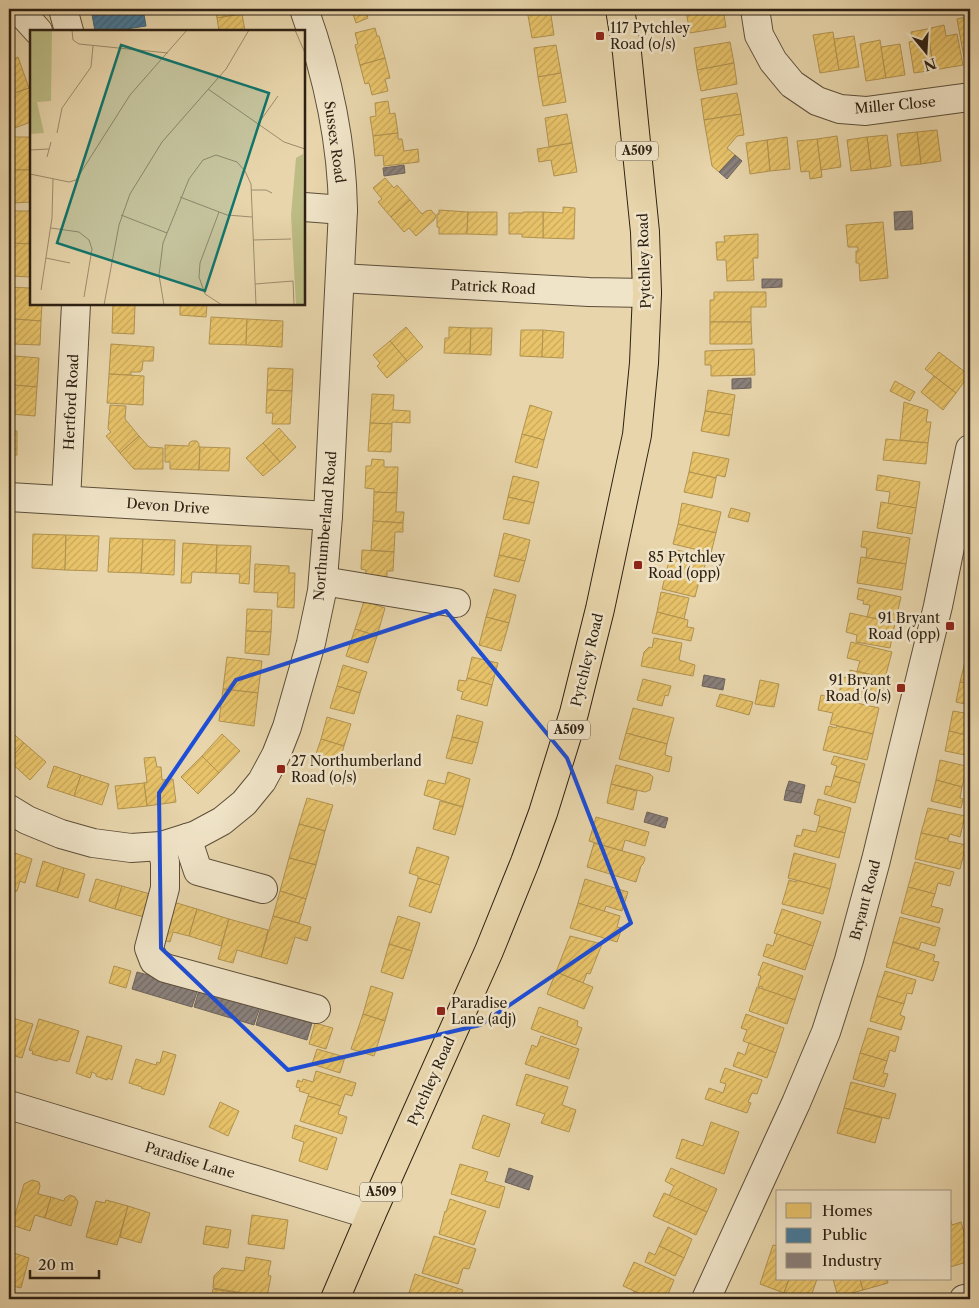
<svg xmlns="http://www.w3.org/2000/svg" width="979" height="1308" viewBox="0 0 979 1308" font-family="'Libre Caslon Text',serif">
	<style>
		.homes { fill: url(#homes-hatch); stroke: #b19350 }
		.public { fill: url(#public-hatch); stroke: #3e6074 }
		.industry { fill: url(#industry-hatch); stroke: #6e645c }
		.lines { fill: none; stroke-linecap: round; stroke-linejoin: round }
		.minor-casing { stroke: #5c4e39; stroke-width: 30 }
		.major-casing { stroke: #2d2113; stroke-width: 30 }
		.minor { stroke: #f0e4c8; stroke-width: 28 }
		.major { stroke: #e8d5ab; stroke-width: 28 }
		.marked { fill: none; stroke: #1d4ed8; stroke-width: 4; stroke-linejoin: round }
		.poi-dot { fill: #8f2418; stroke: #f0e4c8; stroke-width: 2 }
		.labels { text-anchor: middle; stroke-width: 5; stroke-linejoin: round; paint-order: stroke }
		.shield { fill: #f0e4c8; stroke: #685c49; stroke-width: 1 }
		.shield-label { font-size: 12px; font-weight: bold; fill: #2d2113 }
		.poi-label { font-size: 14px; fill: #2d2113; stroke: #f0e4c8; text-anchor: start }
		.street-label { font-size: 14px; fill: #2d2113; stroke: #f0e4c8 }
		.inset-road { fill: none; stroke: #9d8d6e; stroke-width: 1 }
		.view { fill: #0f766e; fill-opacity: 0.15; stroke: #0f766e; stroke-width: 2.5 }
		.inset-edge { fill: none; stroke: #2d2113; stroke-width: 2.5 }
	</style>
	<defs>
		<pattern id="homes-hatch" width="6" height="6" patternUnits="userSpaceOnUse" patternTransform="scale(1.25)"><rect width="6" height="6" fill="#e9c46a"/><path d="M-1 1l2-2M0 6l6-6M5 7l2-2" fill="none" stroke="#c8a85b"/></pattern>
		<pattern id="public-hatch" width="6" height="6" patternUnits="userSpaceOnUse" patternTransform="scale(1.25)"><rect width="6" height="6" fill="#457b9d"/><path d="M-1 1l2-2M0 6l6-6M5 7l2-2" fill="none" stroke="#3a647f"/></pattern>
		<pattern id="industry-hatch" width="6" height="6" patternUnits="userSpaceOnUse" patternTransform="scale(1.25)"><rect width="6" height="6" fill="#8a817c"/><path d="M-1 1l2-2M0 6l6-6M5 7l2-2" fill="none" stroke="#716964"/></pattern>
	</defs>
	<rect width="100%" height="100%" fill="#e8d5ab"/>
	<filter id="stains"><feTurbulence type="fractalNoise" baseFrequency=".004" numOctaves="4"/><feColorMatrix values="0 0 0 0 .2 0 0 0 0 .09 0 0 0 0 .02 0 0 0 .5 -.17"/></filter>
	<radialGradient id="worn" r=".72"><stop offset=".6" stop-color="#630" stop-opacity="0"/><stop offset="1" stop-color="#630" stop-opacity=".3"/></radialGradient>
	<g class="homes">
		<path d="M215,9H241L242,14L217,18Z"/>
		<path d="M344,9H365L368,18L356,23L352,11L346,14Z"/>
		<path d="M533,9H550L554,35L532,38L527,10Z"/>
		<path d="M701,9H723L726,27L690,33L686,11Z"/>
		<path d="M242,14L245,31H219L217,18Z"/>
		<path d="M970,16V62L965,63L957,19Z"/>
		<path d="M944,25L946,36L957,34L963,65L934,70L927,29Z"/>
		<path d="M375,28L377,36H379L385,58L360,65L355,45L358,44L355,33Z"/>
		<path d="M927,29L934,70L914,73L909,42L913,41L911,32Z"/>
		<path d="M833,32L839,70L820,73L813,35Z"/>
		<path d="M854,36L859,67L839,70L834,39Z"/>
		<path d="M880,40L886,78L866,81L860,44Z"/>
		<path d="M730,42L734,63L697,70L694,48Z"/>
		<path d="M900,44L905,75L886,78L881,47Z"/>
		<path d="M556,45L561,73L538,77L534,48Z"/>
		<path d="M18,57L29,88L9,95V61Z"/>
		<path d="M385,58L390,78L385,79L388,91L372,95L369,83L365,84L360,65Z"/>
		<path d="M734,63L737,84L701,91L697,70Z"/>
		<path d="M561,73L566,102L543,106L538,77Z"/>
		<path d="M29,88L31,94V122L9,130V95Z"/>
		<path d="M737,93L741,114L704,120L701,99Z"/>
		<path d="M388,101L390,114L395,113L398,133L373,136L370,117L376,116L375,103Z"/>
		<path d="M567,114L572,143L549,147L545,118Z"/>
		<path d="M741,114L744,135L737,136L727,148L735,155L719,172L712,166L704,120Z"/>
		<path d="M937,130L941,161L921,164L917,132Z"/>
		<path d="M917,132L921,164L901,166L897,134Z"/>
		<path d="M398,133V139H402L404,151L418,149L419,162L384,166L383,155L375,156L373,136Z"/>
		<path d="M887,135L891,166L871,169L867,137Z"/>
		<path d="M837,136L841,167L821,170L817,139Z"/>
		<rect x="13" y="137" width="18" height="33"/>
		<path d="M787,137L790,169L770,171L767,140Z"/>
		<path d="M867,137L871,169L851,171L847,140Z"/>
		<path d="M817,139L822,177L810,179L809,171L801,172L797,141Z"/>
		<path d="M767,140L770,171L750,174L746,143Z"/>
		<path d="M572,143L577,172L554,176L551,160L539,162L537,149Z"/>
		<path d="M13,170H31V202L13,203Z"/>
		<path d="M385,178L394,188L397,185L410,200L391,217L378,202L382,199L373,188Z"/>
		<path d="M410,200L422,214L426,211L431,210L436,216L434,220L416,236L409,228L404,232L391,217Z"/>
		<path d="M563,207L575,208L574,239L543,238V212L563,213Z"/>
		<path d="M439,210L468,212L467,234H439V227H437V214H439Z"/>
		<path d="M13,211H31V244L11,243Z"/>
		<path d="M468,212H497V235L467,234Z"/>
		<path d="M523,212H543V238L522,237V234H509V213H523Z"/>
		<path d="M883,222L888,278L860,281L859,263H856V251H858V247H848L846,225Z"/>
		<path d="M758,234V258H753L754,280L727,281L726,260H717L716,242H725L724,236Z"/>
		<path d="M11,243L31,244V277L10,276Z"/>
		<path d="M9,287L30,288L31,304H42L41,321L14,319V318L9,317V304L15,305V296H9Z"/>
		<path d="M714,292H766V307H751V322H710V300H714Z"/>
		<path d="M113,304L135,305L134,334L112,333Z"/>
		<path d="M180,304H207L206,317L180,315Z"/>
		<path d="M211,317L247,319L246,345L209,344Z"/>
		<path d="M14,319L41,321L40,345L13,344Z"/>
		<path d="M247,319L283,321L282,347L246,345Z"/>
		<path d="M710,322H751L752,344H710Z"/>
		<path d="M406,327L423,347L407,361L390,341Z"/>
		<path d="M449,327L471,328L470,354L444,353L445,338H449Z"/>
		<path d="M471,328H492L491,355L470,354Z"/>
		<path d="M521,330H543L542,357L520,356Z"/>
		<path d="M543,330L564,332L563,358L542,357Z"/>
		<path d="M390,341L407,361L387,378L377,366L380,363L373,355Z"/>
		<path d="M111,344L154,347L153,361H143L142,370L140,372H131V375L109,374Z"/>
		<path d="M754,349L755,375L711,376V365H705V351Z"/>
		<path d="M939,352L969,375L956,393L925,369Z"/>
		<path d="M15,356L39,358L37,387L13,385Z"/>
		<path d="M268,368L293,369L292,391L267,390Z"/>
		<path d="M109,374L144,376L143,405L107,403Z"/>
		<path d="M934,376L956,393L943,410L921,392Z"/>
		<path d="M895,381L915,392L910,401L890,391Z"/>
		<path d="M13,385L37,387L35,416L11,414Z"/>
		<path d="M267,390L292,391L290,424H272L273,413H266Z"/>
		<path d="M708,390L735,395L732,415L705,411Z"/>
		<path d="M372,394L394,395L393,410L410,411V423L392,422V424L370,423Z"/>
		<path d="M904,402L928,410L926,422H931L928,443L900,440Z"/>
		<path d="M110,405L126,406L125,419L139,436L120,453L106,436L111,432L108,429Z"/>
		<path d="M530,405L552,412L544,440L522,434Z"/>
		<path d="M705,411L732,415L729,436L701,431Z"/>
		<path d="M370,423L392,424L391,452L368,451Z"/>
		<path d="M279,428L296,447L280,462L263,443Z"/>
		<rect x="9" y="431" width="8" height="24"/>
		<path d="M522,434L544,440L537,468L515,462Z"/>
		<path d="M139,436L149,447L163,448V469H134L120,453Z"/>
		<path d="M886,439L928,443L926,464L883,460Z"/>
		<path d="M192,441H197L199,444V447H200L199,470L170,469V462H165V445L189,446V443Z"/>
		<path d="M263,443L280,462L263,476L246,458Z"/>
		<path d="M200,447L230,448L229,471L199,470Z"/>
		<path d="M693,452L729,459L725,477L717,475L716,478L689,472Z"/>
		<path d="M372,459L384,460V467H398L397,493L374,492V489L365,488L366,466H371Z"/>
		<path d="M689,472L716,478L712,498L684,492Z"/>
		<path d="M878,475L920,482L916,508L888,504L890,492L876,490Z"/>
		<path d="M513,476L539,482L534,503L508,497Z"/>
		<path d="M374,492L397,493L396,512H404L403,523L373,521Z"/>
		<path d="M508,497L534,503L529,524L503,519Z"/>
		<path d="M881,502L916,508L912,534L877,528Z"/>
		<path d="M682,503L721,512L716,533L678,524Z"/>
		<path d="M731,508L750,513L748,522L728,517Z"/>
		<path d="M373,521L403,523V532H395L394,552L371,550Z"/>
		<path d="M678,524L716,533L711,553L673,544Z"/>
		<path d="M863,531L910,538L906,564L866,558L867,548L861,547Z"/>
		<path d="M504,533L530,540L525,561L499,555Z"/>
		<path d="M33,534L66,535L65,570L32,568Z"/>
		<path d="M66,535L99,536L97,571L65,570Z"/>
		<path d="M110,538L143,539L141,573L108,572Z"/>
		<path d="M143,539L175,540L174,575L141,573Z"/>
		<path d="M183,543L217,545L216,573L192,572L191,583H181Z"/>
		<path d="M217,545L251,546L249,584L239,583L240,574L216,573Z"/>
		<path d="M672,549L707,557L702,577L667,569Z"/>
		<path d="M362,550L394,552L393,571H387V581L365,580L366,570L361,569Z"/>
		<path d="M499,555L525,561L519,582L494,576Z"/>
		<path d="M861,557L906,564L902,590L857,583Z"/>
		<path d="M255,564L289,566V573H295L294,608L277,607L278,593L254,592Z"/>
		<path d="M667,569L700,577L695,597L662,589Z"/>
		<path d="M859,588L901,597L895,623L867,617L870,605L863,604L864,601L857,599Z"/>
		<path d="M494,589L516,595L509,623L486,617Z"/>
		<path d="M661,592L689,598L684,619L657,612Z"/>
		<path d="M364,601L385,608L377,636L355,629Z"/>
		<path d="M247,609L272,610L271,632L246,631Z"/>
		<path d="M657,612L688,620L687,627L694,628L691,641L652,633Z"/>
		<path d="M850,613L895,623L890,648L856,642L857,635L846,632Z"/>
		<path d="M486,617L509,623L501,651L479,645Z"/>
		<path d="M355,629L377,636L368,663L346,656Z"/>
		<path d="M246,631L271,632L269,655L245,653Z"/>
		<path d="M654,638L682,643L679,660L695,665L693,676L641,666L644,652L649,647L652,648Z"/>
		<path d="M851,642L892,652L885,678L857,671L860,661L847,658Z"/>
		<path d="M227,657L262,661L258,693L223,689Z"/>
		<path d="M472,657L498,663L492,685L467,678Z"/>
		<path d="M965,662L970,663V684L960,682Z"/>
		<path d="M343,665L367,672L360,693L337,686Z"/>
		<path d="M850,670L885,678L880,702L839,693L843,677L848,678Z"/>
		<path d="M467,678L492,685L487,706L461,699L463,692L457,690L459,680L466,681Z"/>
		<path d="M643,679L671,686L668,696L665,695L662,706L637,700Z"/>
		<path d="M760,680L779,684L774,707L755,704Z"/>
		<path d="M960,682L970,684V705L956,702Z"/>
		<path d="M337,686L360,693L354,714L330,708Z"/>
		<path d="M223,689L258,693L254,726L219,721Z"/>
		<path d="M720,694L753,702L749,715L716,706Z"/>
		<path d="M821,695L879,708L873,734L830,724L833,713L818,710Z"/>
		<path d="M633,708L674,718L667,744L626,733Z"/>
		<path d="M953,711L970,714V736L949,731Z"/>
		<path d="M457,715L483,722L478,743L452,737Z"/>
		<path d="M327,717L351,724L344,746L321,739Z"/>
		<path d="M829,726L836,728L837,726L873,734L867,760L823,750Z"/>
		<path d="M9,730L24,743L9,761Z"/>
		<path d="M949,731L970,736V756L945,751Z"/>
		<path d="M626,733L667,744L665,755L672,757L669,772L619,759Z"/>
		<path d="M222,734L240,751L219,773L202,756Z"/>
		<path d="M452,737L478,743L472,764L446,758Z"/>
		<path d="M321,739L344,746L338,767L314,760Z"/>
		<path d="M24,743L46,762L30,780L9,761Z"/>
		<path d="M202,756L219,773L198,794L181,777Z"/>
		<path d="M834,756L865,764L860,783L834,776L837,766L831,764Z"/>
		<path d="M155,757L157,767H161L162,780L173,779L176,802L147,806L144,783L147,782L144,758Z"/>
		<path d="M940,760L970,767L969,776H965L962,787L936,780Z"/>
		<path d="M616,765L650,774L653,777L650,790L645,792L611,784Z"/>
		<path d="M54,766L81,775L74,796L47,787Z"/>
		<path d="M448,772L470,779L463,807L424,795L428,780L445,784Z"/>
		<path d="M81,775L109,784L102,805L74,796Z"/>
		<path d="M834,776L860,783L855,803L824,794L826,786L831,787Z"/>
		<path d="M936,780L962,787L960,798L963,799L961,808L931,801Z"/>
		<path d="M144,783L147,806L118,809L115,786Z"/>
		<path d="M611,784L637,791L633,810L607,803Z"/>
		<path d="M307,798L333,805L325,831L299,824Z"/>
		<path d="M818,799L851,808L845,833L818,826L820,816L814,814Z"/>
		<path d="M440,801L463,807L455,835L433,829Z"/>
		<path d="M928,808L965,816L960,837L950,834L948,839L921,833Z"/>
		<path d="M596,817L649,832L645,846L625,840L622,851L589,841Z"/>
		<path d="M299,824L325,831L316,865L289,858Z"/>
		<path d="M818,826L845,833L839,858L794,846L797,835L801,836L803,829L816,832Z"/>
		<path d="M921,833L948,839V841L966,845L960,869L915,859Z"/>
		<path d="M594,843L644,857L645,859L643,864L641,866L636,882L587,867Z"/>
		<path d="M417,847L449,857L440,885L418,878V876L409,873Z"/>
		<path d="M12,852L32,859L25,883L20,881L17,891L10,893L9,862Z"/>
		<path d="M794,853L836,864L830,889L788,878Z"/>
		<path d="M289,858L316,865L306,899L280,891Z"/>
		<path d="M43,861L64,868L57,892L36,886Z"/>
		<path d="M915,862L954,872L950,886L938,883L935,894L908,887Z"/>
		<path d="M64,868L85,874L78,898L57,892Z"/>
		<path d="M418,878L440,885L431,913L409,906Z"/>
		<path d="M96,879L122,886L115,909L89,901Z"/>
		<path d="M585,879L628,892L622,911L606,906L604,912L578,903Z"/>
		<path d="M789,880L796,882V880L830,889L823,914L782,904Z"/>
		<path d="M122,886L150,894L144,917L115,909Z"/>
		<path d="M908,887L935,894L931,906L943,909L939,923L901,913Z"/>
		<path d="M280,891L306,899L299,923L273,916Z"/>
		<path d="M170,901L197,909L189,936L173,932L170,942L159,939Z"/>
		<path d="M578,903L620,916L617,927L622,928L617,942L570,928Z"/>
		<path d="M197,909L229,919L221,946L189,936Z"/>
		<path d="M782,909L821,922L813,946L774,933Z"/>
		<path d="M273,916L311,927L307,941L295,937L287,964L261,957Z"/>
		<path d="M398,916L420,923L412,951L389,944Z"/>
		<path d="M900,917L940,928L935,946L921,942L919,949L893,942Z"/>
		<path d="M229,919L268,930L261,957L237,950L233,963L218,959Z"/>
		<path d="M777,934L813,946L805,970L763,956L767,944L773,946Z"/>
		<path d="M570,936L602,944L590,974L587,973L583,983L556,972Z"/>
		<path d="M893,942L935,955L933,961L939,962L933,981L886,967Z"/>
		<path d="M389,944L412,951L403,979L381,972Z"/>
		<path d="M763,962L803,976L795,1000L762,989L763,987L758,986L761,976L758,975Z"/>
		<path d="M114,966L131,971L126,988L109,983Z"/>
		<path d="M885,971L916,980L912,994L907,993L904,1004L877,996Z"/>
		<path d="M556,972L593,987L584,1009L547,994Z"/>
		<path d="M371,986L393,993L385,1021L363,1014Z"/>
		<path d="M757,987L795,1000L787,1024L749,1011Z"/>
		<path d="M877,996L904,1004L900,1015L905,1017L901,1030L870,1021Z"/>
		<path d="M539,1007L578,1021L577,1026L582,1028L576,1045L531,1029Z"/>
		<path d="M363,1014L385,1021L374,1056L351,1049Z"/>
		<path d="M746,1014L784,1028L776,1053L743,1041L747,1030L741,1028Z"/>
		<path d="M9,1017L33,1024L22,1058L9,1054Z"/>
		<path d="M39,1019L79,1031L69,1062L58,1059L57,1061L32,1054L33,1051L29,1050Z"/>
		<path d="M315,1023L333,1028L326,1049L309,1044Z"/>
		<path d="M868,1028L899,1037L895,1052L890,1050L887,1061L860,1053Z"/>
		<path d="M87,1036L122,1046L112,1080L108,1078L107,1080L96,1076V1074L92,1072L90,1078L76,1073Z"/>
		<path d="M541,1036L579,1049L569,1079L525,1064L532,1045L537,1047Z"/>
		<path d="M749,1043L776,1053L767,1078L733,1066L738,1052L745,1055Z"/>
		<path d="M317,1049L345,1057L340,1073L312,1064Z"/>
		<path d="M163,1051L176,1055L164,1095L141,1088L142,1087L129,1083L136,1059L156,1065L157,1062L160,1063Z"/>
		<path d="M860,1053L887,1061L883,1073L888,1074L884,1087L853,1079Z"/>
		<path d="M725,1068L762,1080L757,1094L752,1093L748,1102L751,1103L747,1113L705,1099L709,1088L723,1093L726,1084L720,1082Z"/>
		<path d="M316,1071L356,1083L352,1096L345,1094L341,1106L308,1096L309,1094L299,1091L300,1088L296,1087L298,1080L302,1082L303,1079L313,1082Z"/>
		<path d="M526,1074L568,1087L562,1105L576,1110L569,1132L541,1123L545,1114L516,1105Z"/>
		<path d="M851,1082L896,1094L889,1119L844,1108Z"/>
		<path d="M308,1096L341,1106L338,1114L347,1117L342,1134L300,1121Z"/>
		<path d="M220,1102L239,1111L228,1136L209,1127Z"/>
		<path d="M844,1108L882,1118L875,1143L837,1133Z"/>
		<path d="M483,1115L510,1124L499,1157L472,1148Z"/>
		<path d="M711,1122L739,1132L724,1174L676,1158L682,1139L703,1146Z"/>
		<path d="M295,1125L337,1138L327,1170L299,1161L304,1142L292,1138Z"/>
		<path d="M460,1164L488,1172L485,1181L505,1187L499,1208L451,1194Z"/>
		<path d="M671,1168L717,1189L707,1212L669,1196L674,1186L665,1181Z"/>
		<path d="M32,1180L39,1182L40,1186L38,1194L51,1197L45,1218L35,1215L30,1231L12,1225L24,1184Z"/>
		<path d="M664,1193L707,1212L696,1235L653,1216Z"/>
		<path d="M70,1195L75,1197L78,1202L71,1226L45,1218L51,1197L64,1201L65,1198Z"/>
		<path d="M450,1199L486,1211L474,1245L439,1234L445,1211L446,1212Z"/>
		<path d="M106,1200L128,1206L117,1245L86,1237L96,1201L105,1203Z"/>
		<path d="M128,1206L150,1213L141,1243L120,1237Z"/>
		<path d="M252,1215L288,1220L284,1249L248,1244Z"/>
		<path d="M950,1217L952,1225L961,1222L970,1252V1261L950,1267Z"/>
		<path d="M970,1220V1252L965,1234L967,1233L964,1222Z"/>
		<path d="M206,1226L231,1230L228,1248L203,1244Z"/>
		<path d="M668,1227L692,1239L684,1258L659,1246Z"/>
		<path d="M434,1236L476,1249L469,1269L463,1268L458,1284L422,1273Z"/>
		<path d="M773,1245L778,1246V1279H789L784,1293L760,1284Z"/>
		<path d="M659,1246L684,1258L675,1276L645,1262L649,1252L655,1255Z"/>
		<path d="M11,1252L29,1258L21,1288L9,1285V1262Z"/>
		<path d="M246,1257L271,1261L268,1275L271,1276L267,1297L213,1288L214,1276L222,1268L244,1271Z"/>
		<path d="M634,1262L674,1280L666,1299H652L623,1286Z"/>
		<path d="M415,1274L463,1290L459,1299H407Z"/>
		<path d="M789,1279H817L810,1299H803L784,1293Z"/>
		<path d="M833,1279H860L863,1290L838,1297Z"/>
		<path d="M860,1279H887L888,1283L863,1290Z"/>
		<path d="M213,1289L250,1295V1299H211Z"/>
		<path d="M634,1291L652,1299H630Z"/>
		<path d="M9,1294L29,1299H9Z"/>
	</g>
	<path class="public" d="M91,9H143L146,26L113,31H95Z"/>
	<g class="industry">
		<path d="M735,155L742,161L727,179L719,172Z"/>
		<path d="M404,165L405,173L384,176L383,168Z"/>
		<path d="M912,211L913,229L895,230L894,212Z"/>
		<path d="M762,279H782V287L762,288Z"/>
		<path d="M751,378V388L732,389V379Z"/>
		<path d="M704,675L725,679L723,690L702,686Z"/>
		<path d="M789,781L805,785L803,794L786,790Z"/>
		<path d="M786,790L803,794L801,803L784,800Z"/>
		<path d="M647,812L668,818L665,828L644,822Z"/>
		<path d="M137,972L198,989L192,1007L132,989Z"/>
		<path d="M199,990L260,1007L254,1025L194,1007Z"/>
		<path d="M261,1008L312,1023L307,1040L256,1025Z"/>
		<path d="M509,1168L533,1176L529,1190L505,1182Z"/>
	</g>
	<g class="lines">
		<defs>
			<g id="minor">
				<path d="M18,9L38,31"/>
				<path d="M63,9L69,31"/>
				<path d="M755,9L759,35L773,61L792,84L817,101L840,109L866,111L970,97"/>
				<path d="M304,207L343,210"/>
				<path d="M340,278L589,292L647,293"/>
				<path d="M9,497L328,516"/>
				<path d="M66,500L76,304"/>
				<path d="M323,581L456,603"/>
				<path d="M9,809L27,820L61,834L93,843L131,848L161,846L196,835L222,821L244,803L262,781L276,755L287,727L311,643L322,591L328,516L343,210C342,142 327,73 304,9"/>
				<path d="M187,838L198,871L263,889"/>
				<path d="M161,846L165,862V888L149,948L154,961L165,968L316,1009"/>
				<path d="M9,1105L371,1215"/>
				<path d="M706,1299L796,1103L826,1032L849,960L876,860L938,606L970,449"/>
				<path d="M964,1299L970,1298"/>
			</g>
			<path id="major" d="M335,1299L371,1215L489,951L525,862L543,813L574,713L600,609L637,435L644,363L647,293L645,232L627,53L620,9"/>
		</defs>
		<use href="#minor" class="minor-casing"/>
		<use href="#major" class="major-casing"/>
		<use href="#minor" class="minor"/>
		<use href="#major" class="major"/>
	</g>
	<path class="marked" d="M446,611L567,758L631,923L480,1025L288,1070L161,948L159,793L236,680Z"/>
	<g class="poi-dot">
		<rect x="595" y="31" width="10" height="10" rx="2.5"/>
		<rect x="633" y="560" width="10" height="10" rx="2.5"/>
		<rect x="945" y="621" width="10" height="10" rx="2.5"/>
		<rect x="896" y="683" width="10" height="10" rx="2.5"/>
		<rect x="276" y="764" width="10" height="10" rx="2.5"/>
		<rect x="436" y="1006" width="10" height="10" rx="2.5"/>
	</g>
	<g class="labels">
		<g class="shield">
			<rect x="616" y="141.5" width="42" height="19" rx="4"/>
			<rect x="548" y="720.5" width="42" height="19" rx="4"/>
			<rect x="360" y="1182.5" width="42" height="19" rx="4"/>
		</g>
		<g class="shield-label">
			<text x="637" y="155">A509</text>
			<text x="569" y="734">A509</text>
			<text x="381" y="1196">A509</text>
		</g>
		<g class="poi-label">
			<text x="610" y="33">117 Pytchley<tspan x="610" dy="16">Road (o/s)</tspan></text>
			<text x="648" y="562">85 Pytchley<tspan x="648" dy="16">Road (opp)</tspan></text>
			<text x="940" y="623" text-anchor="end">91 Bryant<tspan x="940" dy="16">Road (opp)</tspan></text>
			<text x="891" y="685" text-anchor="end">91 Bryant<tspan x="891" dy="16">Road (o/s)</tspan></text>
			<text x="291" y="766">27 Northumberland<tspan x="291" dy="16">Road (o/s)</tspan></text>
			<text x="451" y="1008">Paradise<tspan x="451" dy="16">Lane (adj)</tspan></text>
		</g>
		<g class="street-label">
			<text transform="translate(895 105) rotate(-5)" y="5">Miller Close</text>
			<text transform="translate(335 142) rotate(82)" y="5">Sussex Road</text>
			<text transform="translate(644 261) rotate(-92)" y="5">Pytchley Road</text>
			<text transform="translate(493 287) rotate(3)" y="5">Patrick Road</text>
			<text transform="translate(71 402) rotate(-87)" y="5">Hertford Road</text>
			<text transform="translate(168 506) rotate(4)" y="5">Devon Drive</text>
			<text transform="translate(325 526) rotate(-85)" y="5">Northumberland Road</text>
			<text transform="translate(587 660) rotate(-76)" y="5">Pytchley Road</text>
			<text transform="translate(865 900) rotate(-75)" y="5">Bryant Road</text>
			<text transform="translate(431 1081) rotate(-66)" y="5">Pytchley Road</text>
			<text transform="translate(190 1160) rotate(17)" y="5">Paradise Lane</text>
		</g>
	</g>
	<g transform="translate(30 30)">
		<rect width="275" height="275" fill="#e8d5ab"/>
		<path d="M0,69L7,72L14,103L0,104Z" fill="#bcbc84"/>
		<path d="M273,124L275,275H266L261,185L266,128Z" fill="#bcbc84"/>
		<path d="M0,0H22L21,71L7,72L0,69Z" fill="#bcbc84"/>
		<path class="inset-road" d="M42,0L43,10L49,14L138,23M265,0L275,23M178,59L254,112L275,119M228,94L248,66M27,103L32,78L61,37L63,16M0,120L19,119M17,127L21,112M0,144L39,152L46,150L100,65L157,0M221,160H236L242,163M150,167L197,185L222,187M189,182L170,233L169,247L175,264L192,275M91,185L137,203M21,198L49,202L59,210L62,219L54,267M223,210L261,209M16,228L40,233M225,254L263,251L264,275M11,260L22,188L23,149M74,275L89,195L100,164L132,112L196,39L219,0M134,275L129,245L133,213L159,149L173,130L186,125L207,132L215,141L221,154L226,275"/>
		<path class="view" d="M91,15L239,63L175,261L27,213Z"/>
		<rect width="275" height="275" class="inset-edge"/>
	</g>
	<rect width="979" height="1308" fill="none" stroke="#e8d5ab" stroke-width="30"/>
	<rect x="10" y="10" width="959" height="1288" fill="none" stroke="#2d2113" stroke-width="2.5"/>
	<rect x="15" y="15" width="949" height="1278" fill="none" stroke="#2d2113"/>
	<rect x="776" y="1190" width="175" height="90" fill="#f0e4c8" stroke="#a29680"/>
	<rect x="786" y="1203" width="25" height="15" fill="#e9c46a" stroke="#a29680"/>
	<text x="822" y="1216" font-size="15" fill="#2d2113">Homes</text>
	<rect x="786" y="1228" width="25" height="15" fill="#457b9d" stroke="#a29680"/>
	<text x="822" y="1240" font-size="15" fill="#2d2113">Public</text>
	<rect x="786" y="1253" width="25" height="15" fill="#8a817c" stroke="#a29680"/>
	<text x="822" y="1266" font-size="15" fill="#2d2113">Industry</text>
	<g transform="translate(926 52) rotate(162)" stroke="#f0e4c8" stroke-width="4" paint-order="stroke">
	<path d="M0-4L9 19L0 12L-9 19Z" fill="#2d2113"/>
	<text y="-8" font-size="14" font-weight="bold" text-anchor="middle" fill="#2d2113">N</text>
	</g>
	<path d="M30 1270v8h69v-8" fill="none" stroke="#2d2113" stroke-width="2.5"/>
	<text x="38" y="1270" font-size="15" fill="#2d2113" stroke="#f0e4c8" stroke-width="4" paint-order="stroke">20 m</text>
	<rect width="100%" height="100%" filter="url(#stains)"/>
	<rect width="100%" height="100%" fill="url(#worn)"/>
</svg>
